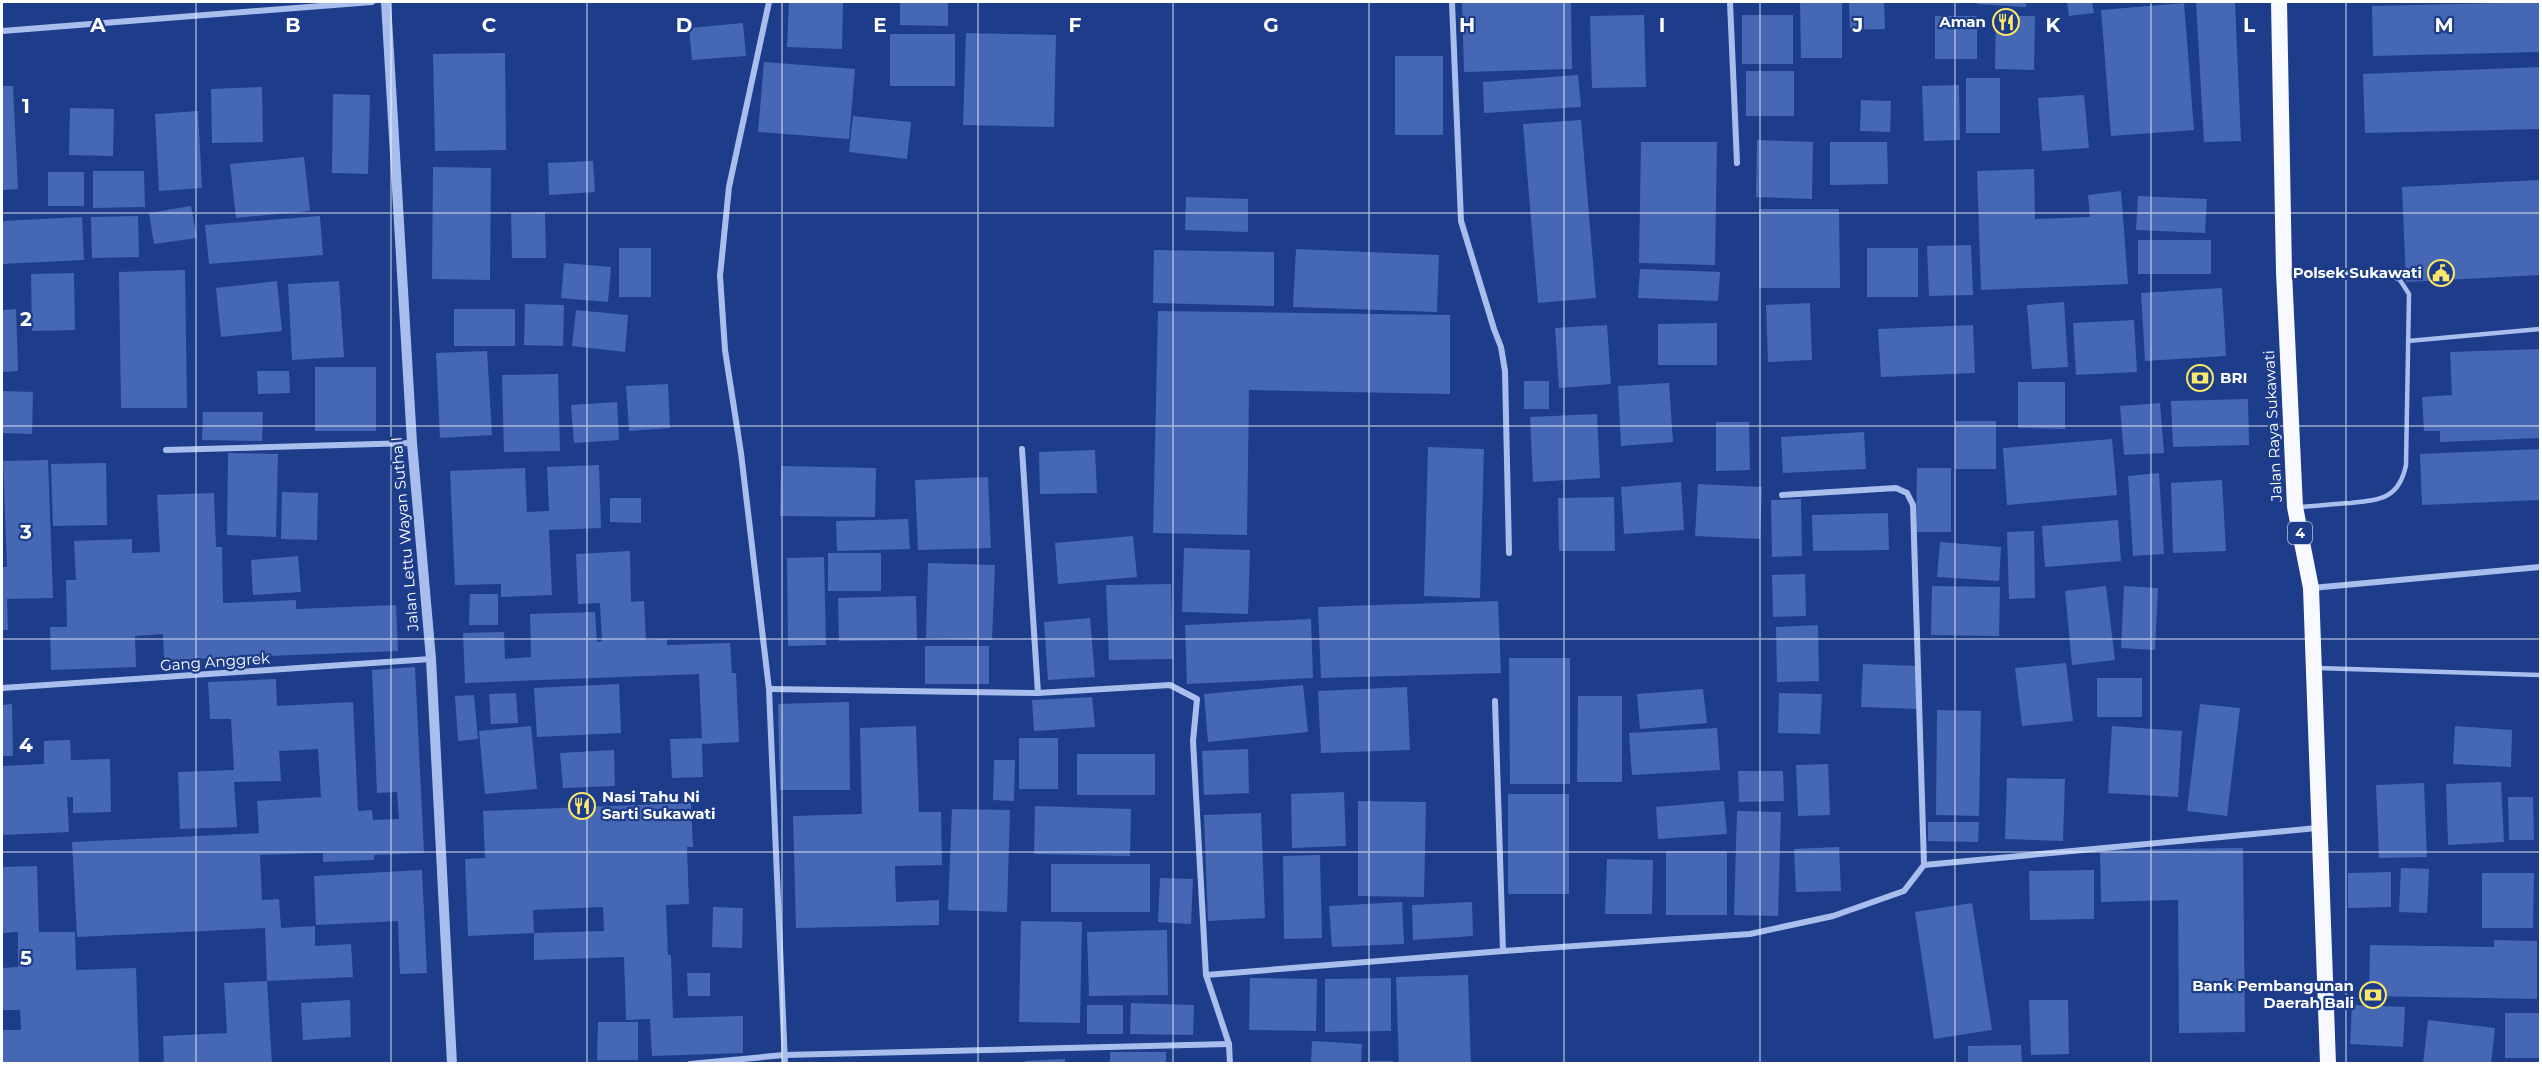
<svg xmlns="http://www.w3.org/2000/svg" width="2542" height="1065" viewBox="0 0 2542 1065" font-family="Montserrat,sans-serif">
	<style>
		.building { fill: #4667b3 }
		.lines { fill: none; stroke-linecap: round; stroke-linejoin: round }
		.service { stroke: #a9beec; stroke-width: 4.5 }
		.minor { stroke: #a9beec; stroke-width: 6 }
		.tertiary { stroke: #a9beec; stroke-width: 10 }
		.trunk { stroke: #f7f9ff; stroke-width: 16 }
		.grid { fill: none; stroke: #fff; stroke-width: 1.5; stroke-opacity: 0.55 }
		.labels { text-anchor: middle; stroke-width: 4.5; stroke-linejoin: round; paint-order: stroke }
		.shield { fill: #1d3d8b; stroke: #bbc5dc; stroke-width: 1.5 }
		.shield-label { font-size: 14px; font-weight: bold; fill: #fff }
		.poi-label { font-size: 15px; font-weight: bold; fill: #fff; stroke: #1d3d8b; text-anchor: end }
		.street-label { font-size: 15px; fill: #fff; stroke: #1d3d8b }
		.grid-label { font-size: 20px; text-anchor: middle; font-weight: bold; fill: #fff; stroke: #1d3d8b; stroke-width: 4.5; stroke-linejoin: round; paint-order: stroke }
	</style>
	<rect width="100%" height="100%" fill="#1d3d8b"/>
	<g class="building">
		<path d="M789,2H843L842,49L787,47Z"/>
		<path d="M900,2H948V26L900,25Z"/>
		<path d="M1462,2H1571L1572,69L1464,72Z"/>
		<path d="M1800,2H1842V58H1801Z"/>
		<path d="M1849,2H1884L1885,29L1850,30Z"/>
		<path d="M1977,2H2026V7L1977,4Z"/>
		<path d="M2067,2H2092L2094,13L2069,16Z"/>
		<path d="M2196,2H2235L2241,141L2204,142Z"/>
		<path d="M2540,2V52L2373,56L2372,6Z"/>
		<path d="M2184,3L2194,130L2111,136L2101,10Z"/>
		<path d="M1644,15L1646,87L1592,88L1590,16Z"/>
		<rect x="1742" y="15" width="51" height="49"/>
		<rect x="1935" y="16" width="42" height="43"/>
		<path d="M1996,16H2035L2034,70L1995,69Z"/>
		<path d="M743,23L746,56L692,60L689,28Z"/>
		<path d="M966,33L1056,35L1054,127L963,125Z"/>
		<rect x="890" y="34" width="65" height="52"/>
		<path d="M505,53L506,150L435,151L433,54Z"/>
		<rect x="1395" y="56" width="48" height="79"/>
		<path d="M764,62L855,69L849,139L758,132Z"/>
		<path d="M2540,67V129L2365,133L2363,74Z"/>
		<rect x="1746" y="71" width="48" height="45"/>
		<path d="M1578,75L1581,107L1484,113L1483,82Z"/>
		<rect x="1966" y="78" width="34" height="55"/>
		<path d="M1959,85L1960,140L1924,141L1922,86Z"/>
		<path d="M2,86H13L18,189L2,190Z"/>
		<path d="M262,87L263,142L212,143L211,89Z"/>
		<path d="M333,94L370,95L368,174L332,173Z"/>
		<path d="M2084,95L2089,148L2042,151L2038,98Z"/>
		<path d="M1861,100L1891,101L1890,132L1860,131Z"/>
		<path d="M70,108L114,109L113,156L69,155Z"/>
		<path d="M198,111L202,188L159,191L155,114Z"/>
		<path d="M853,116L911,122L907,159L849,152Z"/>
		<path d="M1581,120L1596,298L1538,303L1523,124Z"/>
		<path d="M1757,140L1813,142L1812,199L1756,197Z"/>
		<path d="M1641,142H1717L1715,265L1639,263Z"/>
		<path d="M1830,142H1887L1888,184L1830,185Z"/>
		<path d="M304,157L310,211L236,218L230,164Z"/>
		<path d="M593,161L595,192L549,195L548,163Z"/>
		<path d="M433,167L491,168L490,280L432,279Z"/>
		<path d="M2034,169L2035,219L2090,217L2088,195L2121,191L2128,284L1981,290L1977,171Z"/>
		<path d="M93,171H144L145,207L93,208Z"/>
		<rect x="48" y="172" width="36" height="34"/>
		<path d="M2540,180V275L2406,282L2402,187Z"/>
		<path d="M2138,196L2207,199L2205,233L2136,230Z"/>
		<path d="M1186,197L1248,199V232L1185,230Z"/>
		<path d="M191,206L197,238L154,244L149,213Z"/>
		<path d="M1759,209H1839L1840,288H1759Z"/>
		<path d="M545,212L546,258H512L511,213Z"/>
		<path d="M138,216L139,257L92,258L91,217Z"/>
		<path d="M320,216L323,255L209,264L205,225Z"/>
		<path d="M82,217L84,260L2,264V221Z"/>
		<rect x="2138" y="240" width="73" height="34"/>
		<path d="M1971,245L1973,295L1929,296L1927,246Z"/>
		<rect x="619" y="248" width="32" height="49"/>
		<rect x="1867" y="248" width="51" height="49"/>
		<path d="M1296,249L1439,255L1437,312L1293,307Z"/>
		<path d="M1154,250L1274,252V306L1153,303Z"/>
		<path d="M564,263L611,267L608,302L561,298Z"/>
		<path d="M1640,269L1720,272L1718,301L1638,298Z"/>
		<path d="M185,270L187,408H121L119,272Z"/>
		<path d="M74,273L75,330L32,331L31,274Z"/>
		<path d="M277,281L282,331L221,337L216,288Z"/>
		<path d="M339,281L344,357L292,360L288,284Z"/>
		<path d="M2222,288L2226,356L2145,361L2141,293Z"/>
		<path d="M2064,302L2068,367L2032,369L2027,305Z"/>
		<path d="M1810,303L1812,360L1768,362L1766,305Z"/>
		<path d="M525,304L564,305L563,346L524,345Z"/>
		<path d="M16,309L18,371L2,372V310Z"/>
		<rect x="454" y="309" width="61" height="37"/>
		<path d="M576,310L628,315L625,352L572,346Z"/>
		<path d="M1158,311L1450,315V394L1249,390L1247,535L1153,533Z"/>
		<path d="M2134,320L2137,372L2076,375L2073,323Z"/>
		<path d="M1717,323V365H1658V324Z"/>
		<path d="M1607,325L1611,384L1559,388L1555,328Z"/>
		<path d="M1973,325L1975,373L1881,377L1878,329Z"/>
		<path d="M2540,349V438L2440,442V431H2424L2422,397L2452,395L2450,352Z"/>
		<path d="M487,351L492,435L440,438L436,353Z"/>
		<rect x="315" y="367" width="61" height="64"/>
		<path d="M257,371H289L290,393L258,394Z"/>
		<path d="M558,374L560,451L504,452L502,375Z"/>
		<rect x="1524" y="381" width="25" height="28"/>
		<path d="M2018,382H2065V429L2018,428Z"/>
		<path d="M1669,383L1673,442L1621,446L1618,386Z"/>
		<path d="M668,384L670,428L629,431L626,386Z"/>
		<path d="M2,391L33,392L32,434L2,433Z"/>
		<path d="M2248,399L2249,445L2173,447L2171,401Z"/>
		<path d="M617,402L619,440L574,443L571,405Z"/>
		<path d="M2160,403L2164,453L2124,455L2120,406Z"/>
		<path d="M203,412H263L262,441L202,440Z"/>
		<path d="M1597,414L1600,478L1533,482L1530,417Z"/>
		<rect x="1955" y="421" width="41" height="48"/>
		<path d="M1716,422H1749L1750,470L1716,471Z"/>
		<path d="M1864,432L1866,469L1783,473L1781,437Z"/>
		<path d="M2112,439L2117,495L2007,505L2003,448Z"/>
		<path d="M1428,447L1484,449L1480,598L1424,596Z"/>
		<path d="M2540,449V500L2422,505L2420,454Z"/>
		<path d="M1095,450L1097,493L1040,494L1039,452Z"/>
		<path d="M228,453L278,454L276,537L227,535Z"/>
		<path d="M48,460L53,598L7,599L8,630H2V567H7L3,461Z"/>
		<path d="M106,463L107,525L53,526L51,464Z"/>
		<path d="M599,465L601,528L549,530L552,595L501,597V584L455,585L450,471L525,468L527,512L549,511L547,467Z"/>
		<path d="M781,466L876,468L875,517L780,516Z"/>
		<path d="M1917,468H1951V532H1916Z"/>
		<path d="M2159,473L2164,554L2133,556L2128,476Z"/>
		<path d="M988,477L991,548L918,550L915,480Z"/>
		<path d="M2222,480L2226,551L2173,553L2171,483Z"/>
		<path d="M1681,482L1684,530L1624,534L1621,487Z"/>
		<path d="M1698,484L1762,487L1760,539L1695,536Z"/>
		<path d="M282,492L318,493L317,540L281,539Z"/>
		<path d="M214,493L216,547H222L223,603L296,600V609L396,605L398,651L164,660L163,634L135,636L136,667L51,670L50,627H67L66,580H76L74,541L132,539V553L160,552L157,495Z"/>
		<path d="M1614,497L1615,551H1559L1558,498Z"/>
		<path d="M610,498H641V523L610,522Z"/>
		<path d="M1801,499L1802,556L1772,557L1771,500Z"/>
		<path d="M1888,513L1889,550L1813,551L1812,515Z"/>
		<path d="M908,519L910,549L837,551L836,521Z"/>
		<path d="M2118,520L2121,561L2045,567L2042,526Z"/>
		<path d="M2034,531L2035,598L2009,599L2007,532Z"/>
		<path d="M1133,536L1137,577L1058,584L1055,543Z"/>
		<path d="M1940,542L2001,547L1999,581L1937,577Z"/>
		<path d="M1184,548L1250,550L1248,614L1182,612Z"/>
		<path d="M630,551L631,602L644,601L646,640L667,639V645L730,643L732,673H736L739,742L702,744L703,777L672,778L670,739L702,738L699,674L465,683L463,633L504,632L505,659L531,657L530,614L595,612L597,642L602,641L600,603L578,604L576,554Z"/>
		<rect x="828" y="553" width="53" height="38"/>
		<path d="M298,556L301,592L253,595L251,560Z"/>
		<path d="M824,557L826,645L788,646L787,558Z"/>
		<path d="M928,563L995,565L992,640L926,638Z"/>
		<path d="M1805,574L1806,616L1773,617L1772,575Z"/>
		<path d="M1171,584L1173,659L1109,660L1106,585Z"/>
		<path d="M1932,586L2000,587L1999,636L1931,635Z"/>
		<path d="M2106,586L2115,660L2072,665L2065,591Z"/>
		<path d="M2124,586L2158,588L2155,650L2121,648Z"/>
		<path d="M470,594H498V625H469Z"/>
		<path d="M916,596L917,640L839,641L838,598Z"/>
		<path d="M1498,601L1501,673L1321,678L1318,607Z"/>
		<path d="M1090,618L1095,677L1048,680L1044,622Z"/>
		<path d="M1311,619L1313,678L1187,684L1185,625Z"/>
		<path d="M1818,625L1819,681L1777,682L1776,627Z"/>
		<rect x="925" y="646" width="64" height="38"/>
		<path d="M1509,658H1570V784H1510Z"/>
		<path d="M2066,663L2073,721L2022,726L2015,668Z"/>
		<path d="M1863,664L1918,666L1916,709L1861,707Z"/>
		<path d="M415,667L424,853L374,855V860L323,862V853L260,855L262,900L279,899L281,928L315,926V946L351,944L353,977L267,981L265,928L77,937L72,842L259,833L257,801L321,797L318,749L279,751L281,781L234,782L237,827L180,829L178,772L234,770L231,719H210L208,682L276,679L277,706L353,702L358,811L372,810L373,820L399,819L397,792L377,793L372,670Z"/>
		<rect x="2097" y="678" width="45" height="39"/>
		<path d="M619,684L621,733L537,737L534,688Z"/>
		<path d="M1303,685L1308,732L1208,742L1204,694Z"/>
		<path d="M1407,687L1410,750L1321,753L1318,691Z"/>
		<path d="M1703,689L1707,723L1640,729L1637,694Z"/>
		<path d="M516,693L518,723L491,724L489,694Z"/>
		<path d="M1779,693L1822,694L1820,734L1778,733Z"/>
		<path d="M474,695L478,739L458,741L455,696Z"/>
		<path d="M1578,696H1622V782H1577Z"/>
		<path d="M1092,697L1095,727L1034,731L1032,700Z"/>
		<path d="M849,702L850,790H780L778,704Z"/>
		<path d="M12,704L13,756H2V705Z"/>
		<path d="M2200,704L2240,708L2227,816L2187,811Z"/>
		<path d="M1937,710L1981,711L1979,816L1936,815Z"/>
		<path d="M531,726L537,789L485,794L479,731Z"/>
		<path d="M916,726L919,812H941L942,865L895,866L896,902L939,900V925L796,928L793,816L862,814L860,728Z"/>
		<path d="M2112,726L2182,731L2178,797L2108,793Z"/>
		<path d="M2455,726L2512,730L2511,767L2453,764Z"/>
		<path d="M1717,728L1720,770L1632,775L1629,733Z"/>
		<rect x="1019" y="738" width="39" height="51"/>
		<path d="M70,740L71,760L110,759L111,812L73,813V797H67L69,832L2,835V766L44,764V741Z"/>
		<path d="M1248,749L1249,793L1204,795L1202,751Z"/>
		<path d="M614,750L615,786L563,788L560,753Z"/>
		<rect x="1077" y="754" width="78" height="41"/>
		<path d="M994,760H1015L1014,801L993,800Z"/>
		<path d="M1828,764L1830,815L1798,816L1796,765Z"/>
		<path d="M1738,771H1783L1784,801L1739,802Z"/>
		<path d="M2007,778L2065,779L2063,841L2005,839Z"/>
		<path d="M2501,782L2504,842L2448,845L2446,784Z"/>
		<path d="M2424,783L2427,857L2379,858L2376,785Z"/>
		<path d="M1344,792L1346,846L1292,848L1291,794Z"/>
		<rect x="1508" y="794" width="61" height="100"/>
		<path d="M2508,797H2533L2534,840H2509Z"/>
		<path d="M1358,801L1426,802L1424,897L1358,896Z"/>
		<path d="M1724,801L1727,834L1658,839L1656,807Z"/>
		<path d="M691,803L693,847H687L689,904L666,905L668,955H671L673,1018L743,1016V1053L652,1056L650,1019L626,1020L624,957L534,960V933L604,931L603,907L533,910L534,933L468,936L465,859L485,858L483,811Z"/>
		<path d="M1035,806L1131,809L1130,856L1034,854Z"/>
		<path d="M952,809L1010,810L1007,912L948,910Z"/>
		<path d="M1737,811L1781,812L1778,916L1734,915Z"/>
		<path d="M1261,813L1265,918L1208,921L1204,815Z"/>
		<path d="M1928,822H1979L1978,842L1928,841Z"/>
		<path d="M1839,847L1841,891L1796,892L1794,849Z"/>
		<path d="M2243,848L2245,1032L2179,1033L2178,900L2101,902L2100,850Z"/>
		<rect x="1666" y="851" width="61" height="64"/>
		<path d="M1320,855L1322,938L1284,939L1283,856Z"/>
		<path d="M1607,859L1653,860L1652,914H1605Z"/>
		<rect x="1051" y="864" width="99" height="48"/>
		<path d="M37,866L39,932H75L76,970L136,968L139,1064H2V1030H21L20,1010H2V968L18,967V932L3,933L2,867Z"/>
		<path d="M2401,868L2429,869L2427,913L2399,912Z"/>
		<path d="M422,870L427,973L400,974L398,921L316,925L314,876Z"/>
		<path d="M2094,870V919L2030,920L2029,871Z"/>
		<path d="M2391,872V907L2348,908V873Z"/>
		<path d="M2482,873H2534L2533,928H2482Z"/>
		<path d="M1160,878L1193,879L1191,924L1158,922Z"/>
		<path d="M1402,902L1404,944L1332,947L1329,906Z"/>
		<path d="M1472,902L1473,936L1413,940L1412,905Z"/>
		<path d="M1972,903L1992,1030L1934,1039L1915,912Z"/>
		<path d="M713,907L743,908L742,948L712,947Z"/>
		<path d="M1021,921L1082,922L1080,1023L1019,1022Z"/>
		<path d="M1167,930L1168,995L1089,996L1087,932Z"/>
		<path d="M2494,940L2537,941V999L2369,996L2370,945L2494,947Z"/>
		<path d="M687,973H710V996H688Z"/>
		<path d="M1468,975L1471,1064H1399L1396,977Z"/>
		<path d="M1250,978L1317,979L1316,1031L1249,1030Z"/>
		<path d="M1391,978V1031L1325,1032V979Z"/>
		<path d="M267,981L272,1064H164L163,1036L227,1033L224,983Z"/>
		<path d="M350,1000L351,1037L303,1040L301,1003Z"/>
		<path d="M2029,1000H2068L2069,1054L2031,1055Z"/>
		<path d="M1131,1003L1194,1005L1193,1035L1130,1034Z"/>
		<rect x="1087" y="1005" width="36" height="29"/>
		<path d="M2352,1005L2405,1007L2403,1047L2350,1044Z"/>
		<rect x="2505" y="1013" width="35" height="45"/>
		<path d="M2428,1020L2495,1028L2491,1064H2423Z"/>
		<path d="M598,1022H638V1060H597Z"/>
		<path d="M1312,1041L1362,1044L1361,1064H1311Z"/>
		<path d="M2021,1045L2022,1064H1968V1046Z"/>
		<rect x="1110" y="1052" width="56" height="12"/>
		<path d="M1065,1059V1064H1025V1061Z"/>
		<rect x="1369" y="1061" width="24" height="3"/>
	</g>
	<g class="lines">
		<g class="service">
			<path d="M2287,272L2386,273L2400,280L2409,294L2406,465C2399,499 2380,500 2350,503C2333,504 2316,506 2299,507"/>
			<path d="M2408,341L2540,329"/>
			<path d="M2317,668L2540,675"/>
		</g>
		<g class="minor">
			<path d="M769,2L729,187L720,276L725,350L741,453L769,689L785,1064"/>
			<path d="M1452,2L1461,221L1494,329L1501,347L1505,371L1509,553"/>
			<path d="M1730,2L1737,163"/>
			<path d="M2,31L372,2"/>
			<path d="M1022,449L1038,693"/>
			<path d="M166,450L412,443"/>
			<path d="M1782,495L1896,488L1907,493L1913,505L1924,865"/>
			<path d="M2312,588L2540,567"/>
			<path d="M2,688L431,659"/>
			<path d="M769,689L1038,693L1170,685L1197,699L1193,741L1206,975L1229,1044L1230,1064"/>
			<path d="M1495,701L1503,951"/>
			<path d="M1206,975L1503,951L1750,934L1833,916L1904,891L1924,865L2317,828"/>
			<path d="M690,1064L784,1055L1229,1044"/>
		</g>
		<path class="tertiary" d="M386,2L412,443L431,659L452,1064"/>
		<path class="trunk" d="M2279,2L2284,272L2295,507L2311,588L2328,1064"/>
	</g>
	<path class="grid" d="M196,2V1064M391,2V1064M587,2V1064M782,2V1064M978,2V1064M1173,2V1064M1369,2V1064M1564,2V1064M1760,2V1064M1955,2V1064M2151,2V1064M2346,2V1064M2,213H2540M2,426H2540M2,639H2540M2,852H2540"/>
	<defs>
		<symbol id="restaurant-ring" viewBox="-11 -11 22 22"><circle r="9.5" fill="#1d3d8b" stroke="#fbe768" stroke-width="1.5"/><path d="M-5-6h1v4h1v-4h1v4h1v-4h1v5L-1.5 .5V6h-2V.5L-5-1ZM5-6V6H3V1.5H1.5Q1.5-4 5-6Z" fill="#fbe768"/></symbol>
		<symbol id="civic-ring" viewBox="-11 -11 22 22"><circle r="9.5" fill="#1d3d8b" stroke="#fbe768" stroke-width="1.5"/><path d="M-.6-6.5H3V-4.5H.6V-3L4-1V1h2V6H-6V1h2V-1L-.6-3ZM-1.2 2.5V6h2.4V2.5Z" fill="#fbe768"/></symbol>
		<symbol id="bank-ring" viewBox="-11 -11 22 22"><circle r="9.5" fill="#1d3d8b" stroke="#fbe768" stroke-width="1.5"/><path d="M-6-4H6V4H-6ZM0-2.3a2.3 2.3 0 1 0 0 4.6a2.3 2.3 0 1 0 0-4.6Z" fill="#fbe768"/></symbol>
	</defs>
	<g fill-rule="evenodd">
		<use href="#restaurant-ring" x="1991" y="7" width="30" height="30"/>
		<use href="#civic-ring" x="2426" y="258" width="30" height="30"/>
		<use href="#bank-ring" x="2185" y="363" width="30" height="30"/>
		<use href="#restaurant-ring" x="567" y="791" width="30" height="30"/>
		<use href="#bank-ring" x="2358" y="980" width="30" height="30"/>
	</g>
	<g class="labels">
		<rect class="shield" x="2288" y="522" width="24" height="22" rx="4.5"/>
		<g class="shield-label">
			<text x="2300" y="538">4</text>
		</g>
		<g class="poi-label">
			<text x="1986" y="27">Aman</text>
			<text x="2422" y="278">Polsek Sukawati</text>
			<text x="2220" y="383" text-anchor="start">BRI</text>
			<text x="602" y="802" text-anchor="start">Nasi Tahu Ni<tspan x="602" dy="17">Sarti Sukawati</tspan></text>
			<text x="2354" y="991">Bank Pembangunan<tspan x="2354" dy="17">Daerah Bali</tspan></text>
		</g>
		<g class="street-label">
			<text transform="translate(2273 426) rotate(-93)" y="5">Jalan Raya Sukawati</text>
			<text transform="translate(405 534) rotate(-95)" y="5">Jalan Lettu Wayan Sutha I</text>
			<text transform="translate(215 662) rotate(-4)" y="5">Gang Anggrek</text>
		</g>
	</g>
	<g class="grid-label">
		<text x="98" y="32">A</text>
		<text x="293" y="32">B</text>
		<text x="489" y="32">C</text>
		<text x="684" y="32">D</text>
		<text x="880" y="32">E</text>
		<text x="1075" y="32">F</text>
		<text x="1271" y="32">G</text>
		<text x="1467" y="32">H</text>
		<text x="1662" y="32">I</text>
		<text x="1858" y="32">J</text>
		<text x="2053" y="32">K</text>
		<text x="2249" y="32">L</text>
		<text x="2444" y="32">M</text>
		<text x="26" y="113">1</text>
		<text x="26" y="326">2</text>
		<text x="26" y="539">3</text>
		<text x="26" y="752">4</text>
		<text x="26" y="965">5</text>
	</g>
	<rect width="2542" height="1065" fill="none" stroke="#ffffff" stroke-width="6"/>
</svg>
